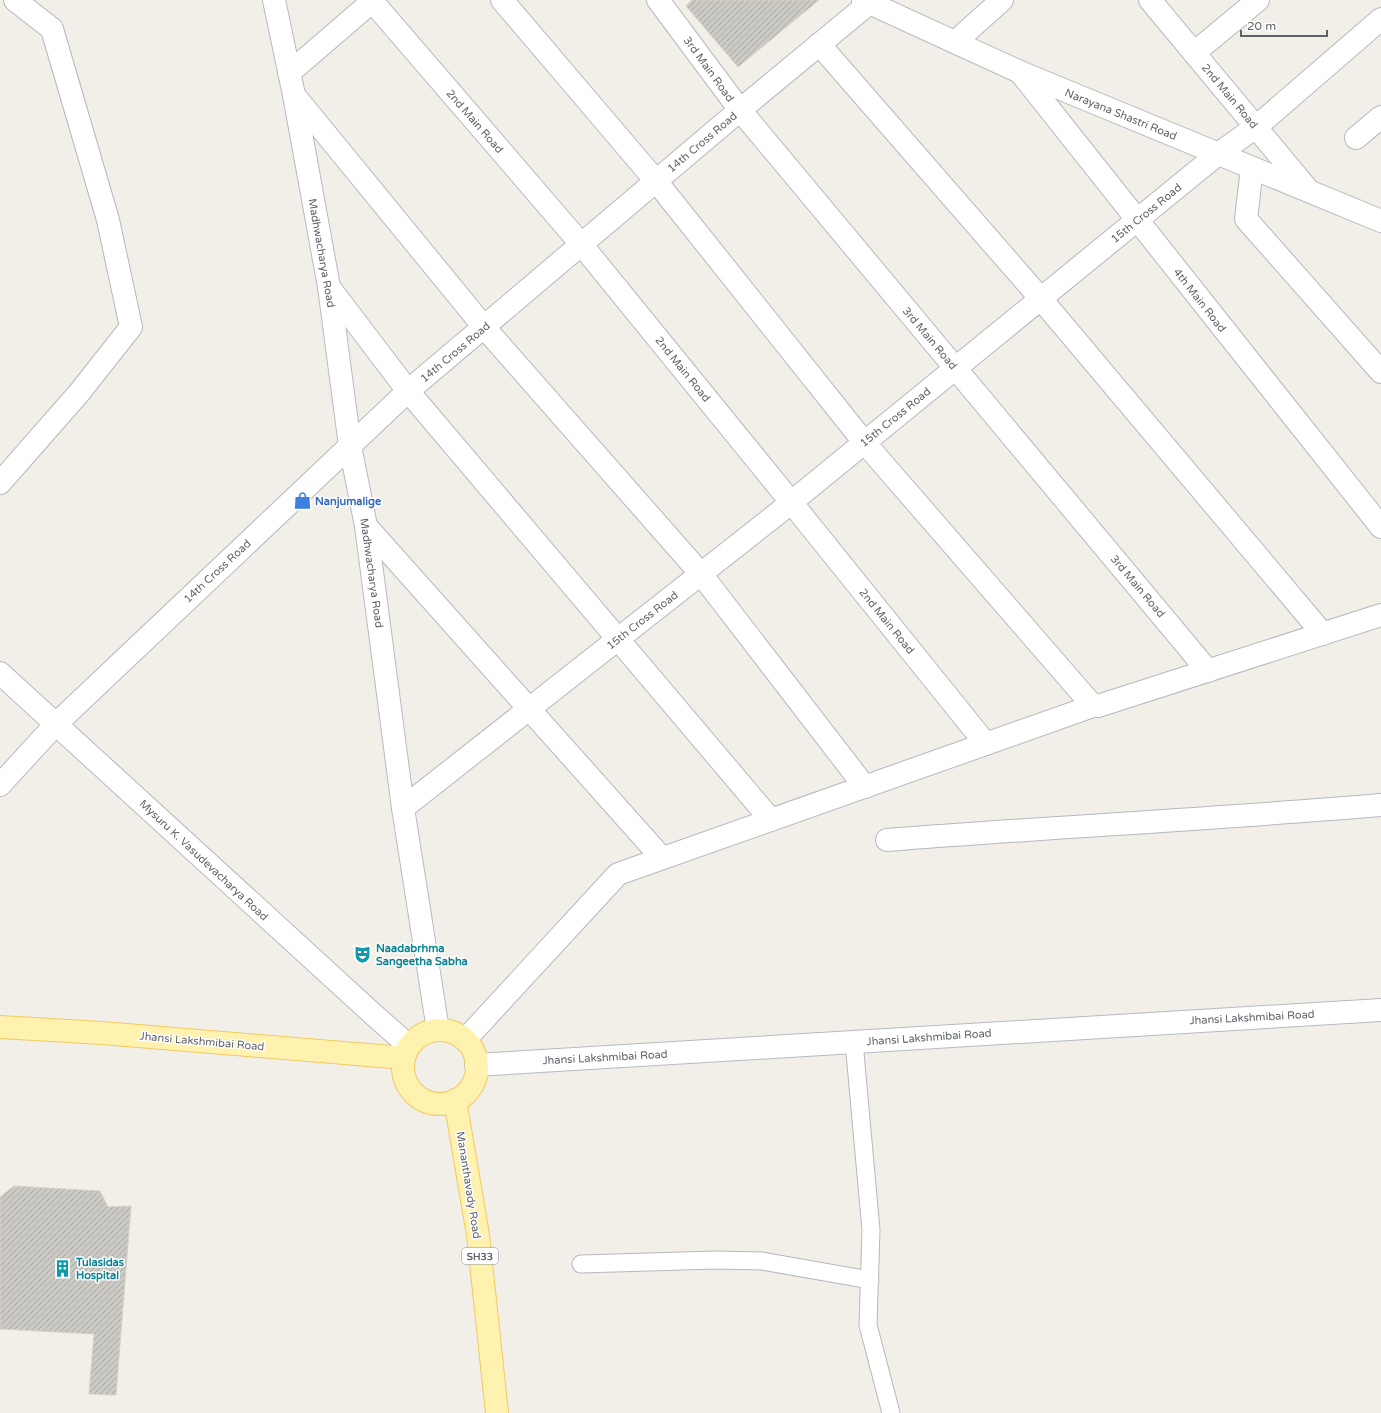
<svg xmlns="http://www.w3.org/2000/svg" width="1381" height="1413" viewBox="0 0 1381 1413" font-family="'Varela Round',sans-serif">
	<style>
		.building { fill: url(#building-hatch); stroke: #d6d1c6 }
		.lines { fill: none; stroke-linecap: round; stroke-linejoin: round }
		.lane-casing { stroke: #b5b8bc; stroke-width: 19 }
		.street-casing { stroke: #b5b8bc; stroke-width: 24 }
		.secondary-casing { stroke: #b6babf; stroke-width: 24 }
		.primary-casing { stroke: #f2c960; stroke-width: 24 }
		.lane { stroke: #fff; stroke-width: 17 }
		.street { stroke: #fff; stroke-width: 22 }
		.secondary { stroke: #fff; stroke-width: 22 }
		.primary { stroke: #fff2af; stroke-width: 22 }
		.labels { text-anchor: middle; stroke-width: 3; stroke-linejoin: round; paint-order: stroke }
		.shield { fill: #fff; stroke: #8f9295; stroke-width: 1 }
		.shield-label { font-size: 10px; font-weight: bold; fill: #5f6368 }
		.street-label { font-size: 11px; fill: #5f6368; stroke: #fff }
		.shop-label { font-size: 11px; font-weight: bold; fill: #366cbe; stroke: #fff; text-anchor: start }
		.culture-label { font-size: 11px; font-weight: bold; fill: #0d838f; stroke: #fff; text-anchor: start }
	</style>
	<defs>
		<pattern id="building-hatch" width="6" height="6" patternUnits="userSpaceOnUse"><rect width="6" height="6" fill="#cccac5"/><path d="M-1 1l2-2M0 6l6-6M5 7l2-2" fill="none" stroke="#a9a8a4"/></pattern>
	</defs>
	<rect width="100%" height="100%" fill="#f1efe8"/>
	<g class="building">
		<path d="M692,0H819L738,67L686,6Z"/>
		<path d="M14,1186L100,1191L108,1207L131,1206L116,1395L89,1394L94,1334L0,1329V1197Z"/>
	</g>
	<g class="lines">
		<defs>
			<g id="lane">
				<path d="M854,1042L871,1230L868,1325L891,1413"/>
				<path d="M581,1264L716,1260L762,1261L870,1280"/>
			</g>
			<g id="street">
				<path d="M502,0L656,181L864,442L1093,706"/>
				<path d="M658,0L740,110L1208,671"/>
				<path d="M1150,0L1309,191"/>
				<path d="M372,1L581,244L791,502L986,744"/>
				<path d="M955,42L1002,0"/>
				<path d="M819,44L1041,299L1323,634"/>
				<path d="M1194,53L1258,0"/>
				<path d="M1020,72L1381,527"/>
				<path d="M289,73L374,0"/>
				<path d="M294,95L484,327L701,574L865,787"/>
				<path d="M1356,138L1381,117"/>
				<path d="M1252,168L1246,219L1381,372"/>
				<path d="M329,287L408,391L771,820"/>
				<path d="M0,483L79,393L131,327L108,220L52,29L15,0"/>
				<path d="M366,526L662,858"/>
				<path d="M0,673L374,1015L409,1046"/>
				<path d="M0,785L56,724L408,391L740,110L873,0"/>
				<path d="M403,808L777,514L1218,154L1256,127L1381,19"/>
				<path d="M887,840C1052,827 1216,819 1381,805"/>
				<path d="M465,1040L618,874L1093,706H1098L1381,615"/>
			</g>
			<g id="secondary">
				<path d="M274,0L294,95L329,287L350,446L366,526L403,808L438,1030"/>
				<path d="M863,0L1020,72L1381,221"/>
				<path d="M476,1065L1381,1010"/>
			</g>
			<g id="primary">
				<path d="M0,1027L102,1033L404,1058"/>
				<circle cx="440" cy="1067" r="37"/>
				<path d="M455,1100L478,1235L497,1413"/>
			</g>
		</defs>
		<use href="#lane" class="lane-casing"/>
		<use href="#street" class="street-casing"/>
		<use href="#secondary" class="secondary-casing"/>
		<use href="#primary" class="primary-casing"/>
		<use href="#lane" class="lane"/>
		<use href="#street" class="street"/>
		<use href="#secondary" class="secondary"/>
		<use href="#primary" class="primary"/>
	</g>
	<defs>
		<symbol id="shop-bare" viewBox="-9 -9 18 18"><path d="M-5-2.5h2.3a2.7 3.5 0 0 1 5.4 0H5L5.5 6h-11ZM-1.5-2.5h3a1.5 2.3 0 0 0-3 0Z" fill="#3f7fe0" stroke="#fff" stroke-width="2.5" paint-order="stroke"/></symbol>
		<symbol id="theatre-bare" viewBox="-9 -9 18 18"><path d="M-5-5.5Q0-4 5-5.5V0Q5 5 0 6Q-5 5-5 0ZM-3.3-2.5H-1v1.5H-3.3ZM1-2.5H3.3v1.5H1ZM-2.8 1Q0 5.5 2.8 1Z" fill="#0f9aa8" stroke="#fff" stroke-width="2.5" paint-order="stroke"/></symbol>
		<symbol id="building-bare" viewBox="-9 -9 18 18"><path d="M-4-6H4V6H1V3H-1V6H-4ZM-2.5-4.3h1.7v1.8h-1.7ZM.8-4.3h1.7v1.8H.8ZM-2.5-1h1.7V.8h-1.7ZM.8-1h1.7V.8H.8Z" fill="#0f9aa8" stroke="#fff" stroke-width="2.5" paint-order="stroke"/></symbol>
	</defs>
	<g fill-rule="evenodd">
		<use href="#shop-bare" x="290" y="488" width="25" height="25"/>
		<use href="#theatre-bare" x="350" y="942" width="25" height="25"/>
		<use href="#building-bare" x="50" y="1256" width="25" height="25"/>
	</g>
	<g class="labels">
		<rect class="shield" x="462" y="1248" width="36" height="16" rx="3"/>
		<g class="shield-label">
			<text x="480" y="1260">SH33</text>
		</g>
		<g class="street-label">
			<text transform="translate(709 69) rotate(54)" y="4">3rd Main Road</text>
			<text transform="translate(1230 96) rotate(50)" y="4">2nd Main Road</text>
			<text transform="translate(1121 114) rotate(22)" y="4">Narayana Shastri Road</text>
			<text transform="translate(475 121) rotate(49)" y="4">2nd Main Road</text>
			<text transform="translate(702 142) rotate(-40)" y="4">14th Cross Road</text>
			<text transform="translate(1146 213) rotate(-39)" y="4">15th Cross Road</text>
			<text transform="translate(322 253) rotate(80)" y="4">Madhwacharya Road</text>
			<text transform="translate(1200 300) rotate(52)" y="4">4th Main Road</text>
			<text transform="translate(930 338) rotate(50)" y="4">3rd Main Road</text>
			<text transform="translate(455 352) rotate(-40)" y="4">14th Cross Road</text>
			<text transform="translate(683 369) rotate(51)" y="4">2nd Main Road</text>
			<text transform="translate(895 417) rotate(-39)" y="4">15th Cross Road</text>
			<text transform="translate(217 571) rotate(-43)" y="4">14th Cross Road</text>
			<text transform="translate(372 573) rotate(82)" y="4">Madhwacharya Road</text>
			<text transform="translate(1138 586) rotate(50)" y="4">3rd Main Road</text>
			<text transform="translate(642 620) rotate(-38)" y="4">15th Cross Road</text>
			<text transform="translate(887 621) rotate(51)" y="4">2nd Main Road</text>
			<text transform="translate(204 860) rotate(43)" y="4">Mysuru K. Vasudevacharya Road</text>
			<text transform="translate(1252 1017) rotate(-3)" y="4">Jhansi Lakshmibai Road</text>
			<text transform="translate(929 1037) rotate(-4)" y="4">Jhansi Lakshmibai Road</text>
			<text transform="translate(202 1041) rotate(5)" y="4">Jhansi Lakshmibai Road</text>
			<text transform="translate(605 1057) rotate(-3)" y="4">Jhansi Lakshmibai Road</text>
			<text transform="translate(469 1185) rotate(81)" y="4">Mananthavady Road</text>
		</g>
		<g class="shop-label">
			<text x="315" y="505">Nanjumalige</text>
		</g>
		<g class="culture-label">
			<text x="376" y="952">Naadabrhma<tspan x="376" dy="13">Sangeetha Sabha</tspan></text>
			<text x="76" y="1266">Tulasidas<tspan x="76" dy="13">Hospital</tspan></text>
		</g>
	</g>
	<path d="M1241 30v6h86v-6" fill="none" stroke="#5f6368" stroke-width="2"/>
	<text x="1247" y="30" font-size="12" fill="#5f6368" stroke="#ffffff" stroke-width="3" paint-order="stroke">20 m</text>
</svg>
